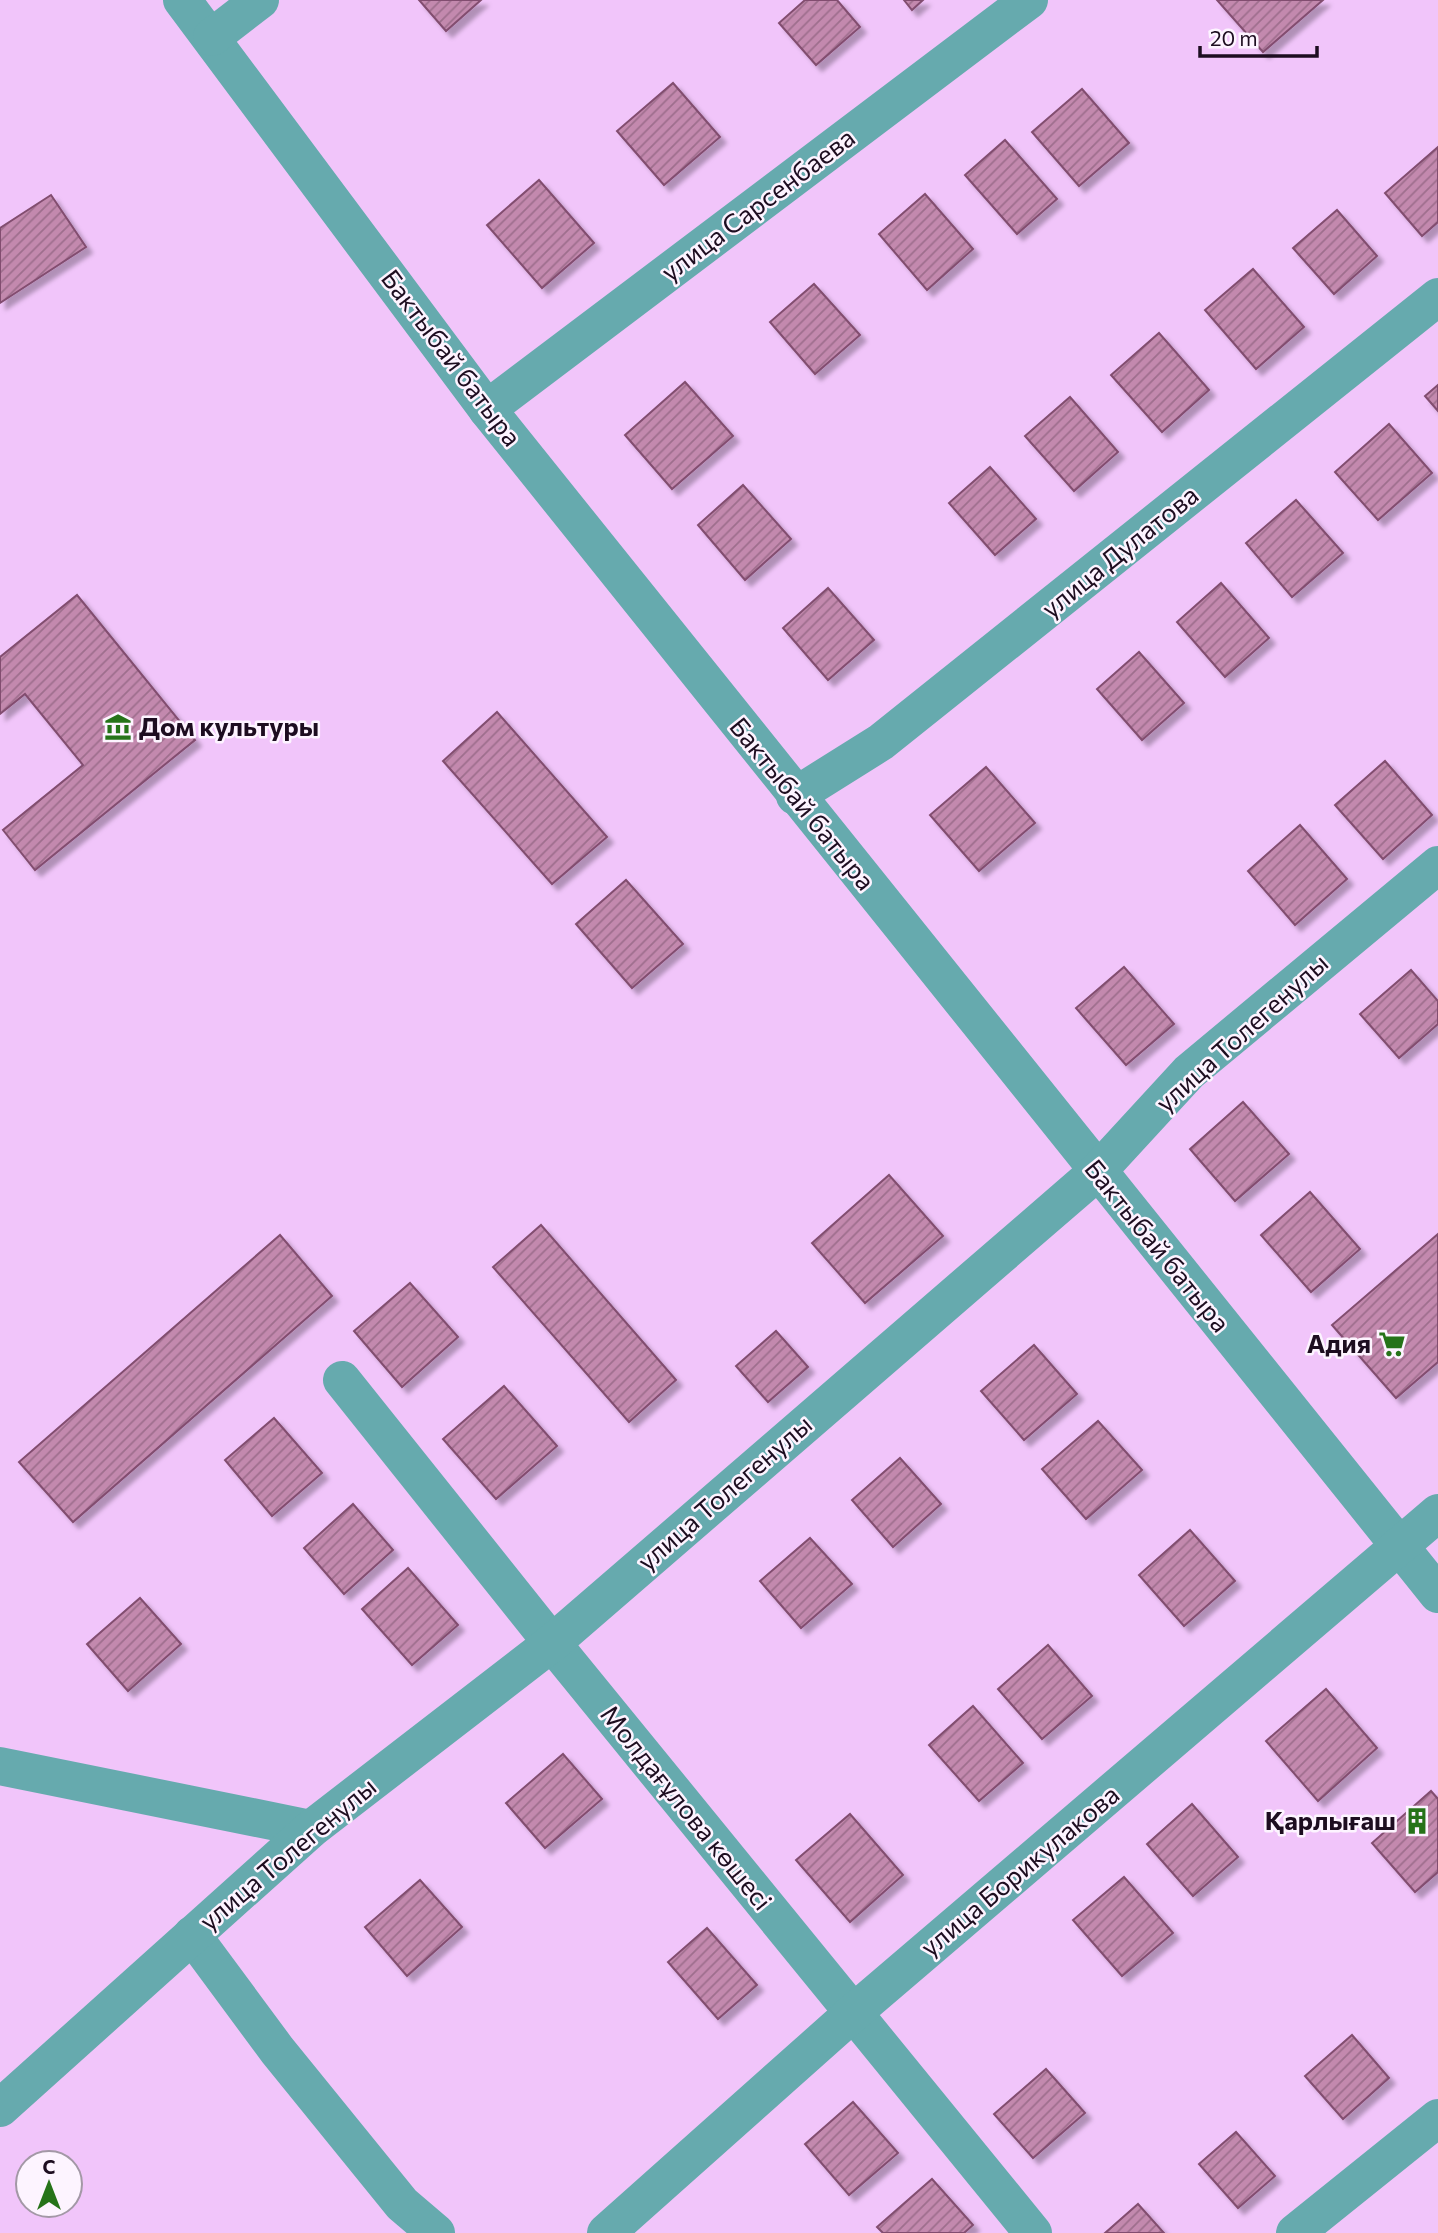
<svg xmlns="http://www.w3.org/2000/svg" width="1438" height="2233" viewBox="0 0 1438 2233" font-family="Commissioner,sans-serif">
	<style>
		.building { fill: url(#building-hatch); stroke: #824d6f; stroke-width: 2; filter: url(#shadow) }
		.lines { fill: none; stroke-linecap: round; stroke-linejoin: round }
		.minor { stroke: #66aaae; stroke-width: 38 }
		.labels { text-anchor: middle; stroke-width: 5; stroke-linejoin: round; paint-order: stroke }
		.street-label { font-size: 26px; fill: #1d0d20; stroke: #fdf4ff }
		.poi-label { font-size: 26px; font-weight: bold; fill: #1d0d20; stroke: #fdf4ff; text-anchor: end }
	</style>
	<defs>
		<pattern id="building-hatch" width="6" height="6" patternUnits="userSpaceOnUse" patternTransform="scale(1.75)"><rect width="6" height="6" fill="#c389ae"/><path d="M-1 1l2-2M0 6l6-6M5 7l2-2" fill="none" stroke="#9e6e8d"/></pattern>
		<filter id="shadow"><feDropShadow dx="6" dy="6" stdDeviation="2" flood-color="#0004"/></filter>
	</defs>
	<rect width="100%" height="100%" fill="#f1c5fa"/>
	<g class="building">
		<path d="M419,0H481L446,31Z"/>
		<path d="M805,0H837L860,27L816,65L779,23Z"/>
		<path d="M904,0H923L912,10Z"/>
		<path d="M1217,0H1323L1263,52Z"/>
		<path d="M673,83L720,137L664,185L617,131Z"/>
		<path d="M1082,89L1129,143L1079,186L1032,132Z"/>
		<path d="M1005,140L1057,199L1017,234L965,175Z"/>
		<path d="M1438,147V222L1422,236L1385,193Z"/>
		<path d="M539,180L594,243L542,288L487,225Z"/>
		<path d="M925,194L973,249L927,290L879,234Z"/>
		<path d="M51,195L86,247L0,303V228Z"/>
		<path d="M1337,210L1377,256L1334,294L1293,248Z"/>
		<path d="M1253,269L1304,327L1256,369L1205,310Z"/>
		<path d="M814,284L860,335L815,374L770,322Z"/>
		<path d="M1159,333L1209,390L1162,432L1111,375Z"/>
		<path d="M685,382L733,436L672,489L625,435Z"/>
		<path d="M1438,385V411L1425,396Z"/>
		<path d="M1070,397L1118,452L1074,491L1025,436Z"/>
		<path d="M1389,424L1432,473L1378,520L1335,472Z"/>
		<path d="M990,467L1036,519L995,555L949,503Z"/>
		<path d="M743,485L791,539L745,580L698,525Z"/>
		<path d="M1296,500L1343,553L1292,597L1246,543Z"/>
		<path d="M1221,583L1269,638L1225,677L1177,622Z"/>
		<path d="M828,588L874,640L828,680L783,628Z"/>
		<path d="M77,595L195,740L35,870L3,830L83,765L25,694L0,714V657Z"/>
		<path d="M1139,652L1184,703L1142,740L1097,689Z"/>
		<path d="M497,712L607,837L552,884L443,761Z"/>
		<path d="M1385,761L1432,815L1383,859L1335,805Z"/>
		<path d="M986,767L1035,823L979,871L930,815Z"/>
		<path d="M1300,825L1347,879L1295,925L1248,871Z"/>
		<path d="M626,880L683,944L632,988L576,924Z"/>
		<path d="M1124,967L1174,1024L1126,1065L1076,1008Z"/>
		<path d="M1411,970L1438,1001V1024L1399,1058L1360,1014Z"/>
		<path d="M1243,1102L1289,1154L1235,1201L1190,1149Z"/>
		<path d="M889,1175L943,1236L865,1303L812,1243Z"/>
		<path d="M1310,1192L1360,1249L1311,1292L1261,1235Z"/>
		<path d="M541,1225L676,1380L629,1422L493,1267Z"/>
		<path d="M1438,1234V1362L1396,1398L1332,1325Z"/>
		<path d="M280,1235L332,1296L73,1522L19,1462Z"/>
		<path d="M410,1283L458,1337L402,1387L354,1331Z"/>
		<path d="M776,1331L808,1367L768,1402L736,1366Z"/>
		<path d="M1034,1345L1077,1394L1024,1440L981,1391Z"/>
		<path d="M504,1386L557,1446L496,1499L443,1439Z"/>
		<path d="M274,1418L322,1473L272,1516L225,1460Z"/>
		<path d="M1098,1421L1142,1470L1086,1519L1042,1469Z"/>
		<path d="M900,1458L941,1504L893,1547L852,1500Z"/>
		<path d="M353,1504L393,1550L344,1594L304,1548Z"/>
		<path d="M1190,1530L1235,1581L1184,1626L1139,1575Z"/>
		<path d="M810,1538L852,1584L801,1628L760,1581Z"/>
		<path d="M408,1568L458,1625L412,1665L362,1609Z"/>
		<path d="M140,1598L181,1644L128,1691L87,1644Z"/>
		<path d="M1048,1645L1092,1696L1042,1739L998,1689Z"/>
		<path d="M1326,1689L1377,1748L1318,1801L1266,1741Z"/>
		<path d="M973,1706L1023,1763L979,1801L929,1745Z"/>
		<path d="M563,1754L602,1799L545,1848L506,1803Z"/>
		<path d="M1431,1791L1438,1799V1872L1415,1892L1372,1843Z"/>
		<path d="M1192,1804L1238,1857L1193,1896L1147,1844Z"/>
		<path d="M850,1814L903,1875L850,1922L796,1860Z"/>
		<path d="M1124,1877L1173,1933L1122,1976L1073,1920Z"/>
		<path d="M420,1880L462,1927L407,1976L365,1927Z"/>
		<path d="M707,1928L757,1985L718,2019L668,1962Z"/>
		<path d="M1352,2035L1389,2078L1343,2119L1305,2076Z"/>
		<path d="M1046,2069L1085,2113L1033,2158L994,2114Z"/>
		<path d="M853,2102L898,2153L849,2195L805,2144Z"/>
		<path d="M1236,2132L1275,2176L1238,2208L1199,2164Z"/>
		<path d="M932,2179L973,2225L964,2233H883L877,2227Z"/>
		<path d="M1138,2204L1164,2233H1105Z"/>
	</g>
	<g class="lines">
		<g class="minor">
			<path d="M182,0L487,409L1438,1594"/>
			<path d="M212,37L260,0"/>
			<path d="M487,409L1029,0"/>
			<path d="M795,796L881,742L1438,297"/>
			<path d="M342,1380L552,1643L1033,2233"/>
			<path d="M0,1766L311,1829"/>
			<path d="M192,1935L277,2050L402,2204L436,2233"/>
			<path d="M0,2108L311,1829L552,1643L1097,1172L1189,1072L1438,865"/>
			<path d="M606,2233L853,2013L1438,1513"/>
			<path d="M1295,2233L1438,2118"/>
		</g>
	</g>
	<defs>
		<symbol id="museum-bare" viewBox="-9 -9 18 18"><path d="M0-6L6-3V-2H-6V-3ZM-5-1h2V3h-2ZM-1-1h2V3h-2ZM3-1h2V3H3ZM-6 4H6V6H-6Z" fill="#267319" stroke="#fdf4ff" stroke-width="2.5" paint-order="stroke"/></symbol>
		<symbol id="supermarket-bare" viewBox="-9 -9 18 18"><path d="M-6-5.5h2.5l.6 2H6L4.5 2H-2.5L-4.4-4H-6ZM-1.5 3.2a1.3 1.3 0 1 0 .1 0ZM3 3.2a1.3 1.3 0 1 0 .1 0Z" fill="#267319" stroke="#fdf4ff" stroke-width="2.5" paint-order="stroke"/></symbol>
		<symbol id="building-bare" viewBox="-9 -9 18 18"><path d="M-4-6H4V6H1V3H-1V6H-4ZM-2.5-4.3h1.7v1.8h-1.7ZM.8-4.3h1.7v1.8H.8ZM-2.5-1h1.7V.8h-1.7ZM.8-1h1.7V.8H.8Z" fill="#267319" stroke="#fdf4ff" stroke-width="2.5" paint-order="stroke"/></symbol>
	</defs>
	<g fill-rule="evenodd">
		<use href="#museum-bare" x="99" y="708" width="38" height="38"/>
		<use href="#supermarket-bare" x="1373" y="1325" width="38" height="38"/>
		<use href="#building-bare" x="1398" y="1802" width="38" height="38"/>
	</g>
	<g class="labels">
		<g class="street-label">
			<text transform="translate(758 205) rotate(-37)" y="9">улица Сарсенбаева</text>
			<text transform="translate(451 358) rotate(53)" y="9">Бактыбай батыра</text>
			<text transform="translate(1120 552) rotate(-39)" y="9">улица Дулатова</text>
			<text transform="translate(802 804) rotate(51)" y="9">Бактыбай батыра</text>
			<text transform="translate(1242 1033) rotate(-42)" y="9">улица Толегенулы</text>
			<text transform="translate(1157 1246) rotate(51)" y="9">Бактыбай батыра</text>
			<text transform="translate(725 1493) rotate(-41)" y="9">улица Толегенулы</text>
			<text transform="translate(686 1808) rotate(51)" y="9">Молдағұлова көшесі</text>
			<text transform="translate(288 1854) rotate(-40)" y="9">улица Толегенулы</text>
			<text transform="translate(1020 1871) rotate(-40)" y="9">улица Борикулакова</text>
		</g>
		<g class="poi-label">
			<text x="139" y="736" text-anchor="start">Дом культуры</text>
			<text x="1371" y="1353">Адия</text>
			<text x="1396" y="1830">Қарлығаш</text>
		</g>
	</g>
	<g transform="translate(49 2184)"><circle r="33" fill="#fdf4ff" stroke="#a398a6" stroke-width="2"/>
	<path d="M0-5L12 26L0 18L-12 26Z" fill="#267319"/>
	<text y="-10" font-size="19" font-weight="bold" text-anchor="middle" fill="#1d0d20">С</text>
	</g>
	<path d="M1200 46v10h117v-10" fill="none" stroke="#1d0d20" stroke-width="3.5"/>
	<text x="1210" y="46" font-size="21" fill="#1d0d20" stroke="#fdf4ff" stroke-width="5" paint-order="stroke">20 m</text>
</svg>
